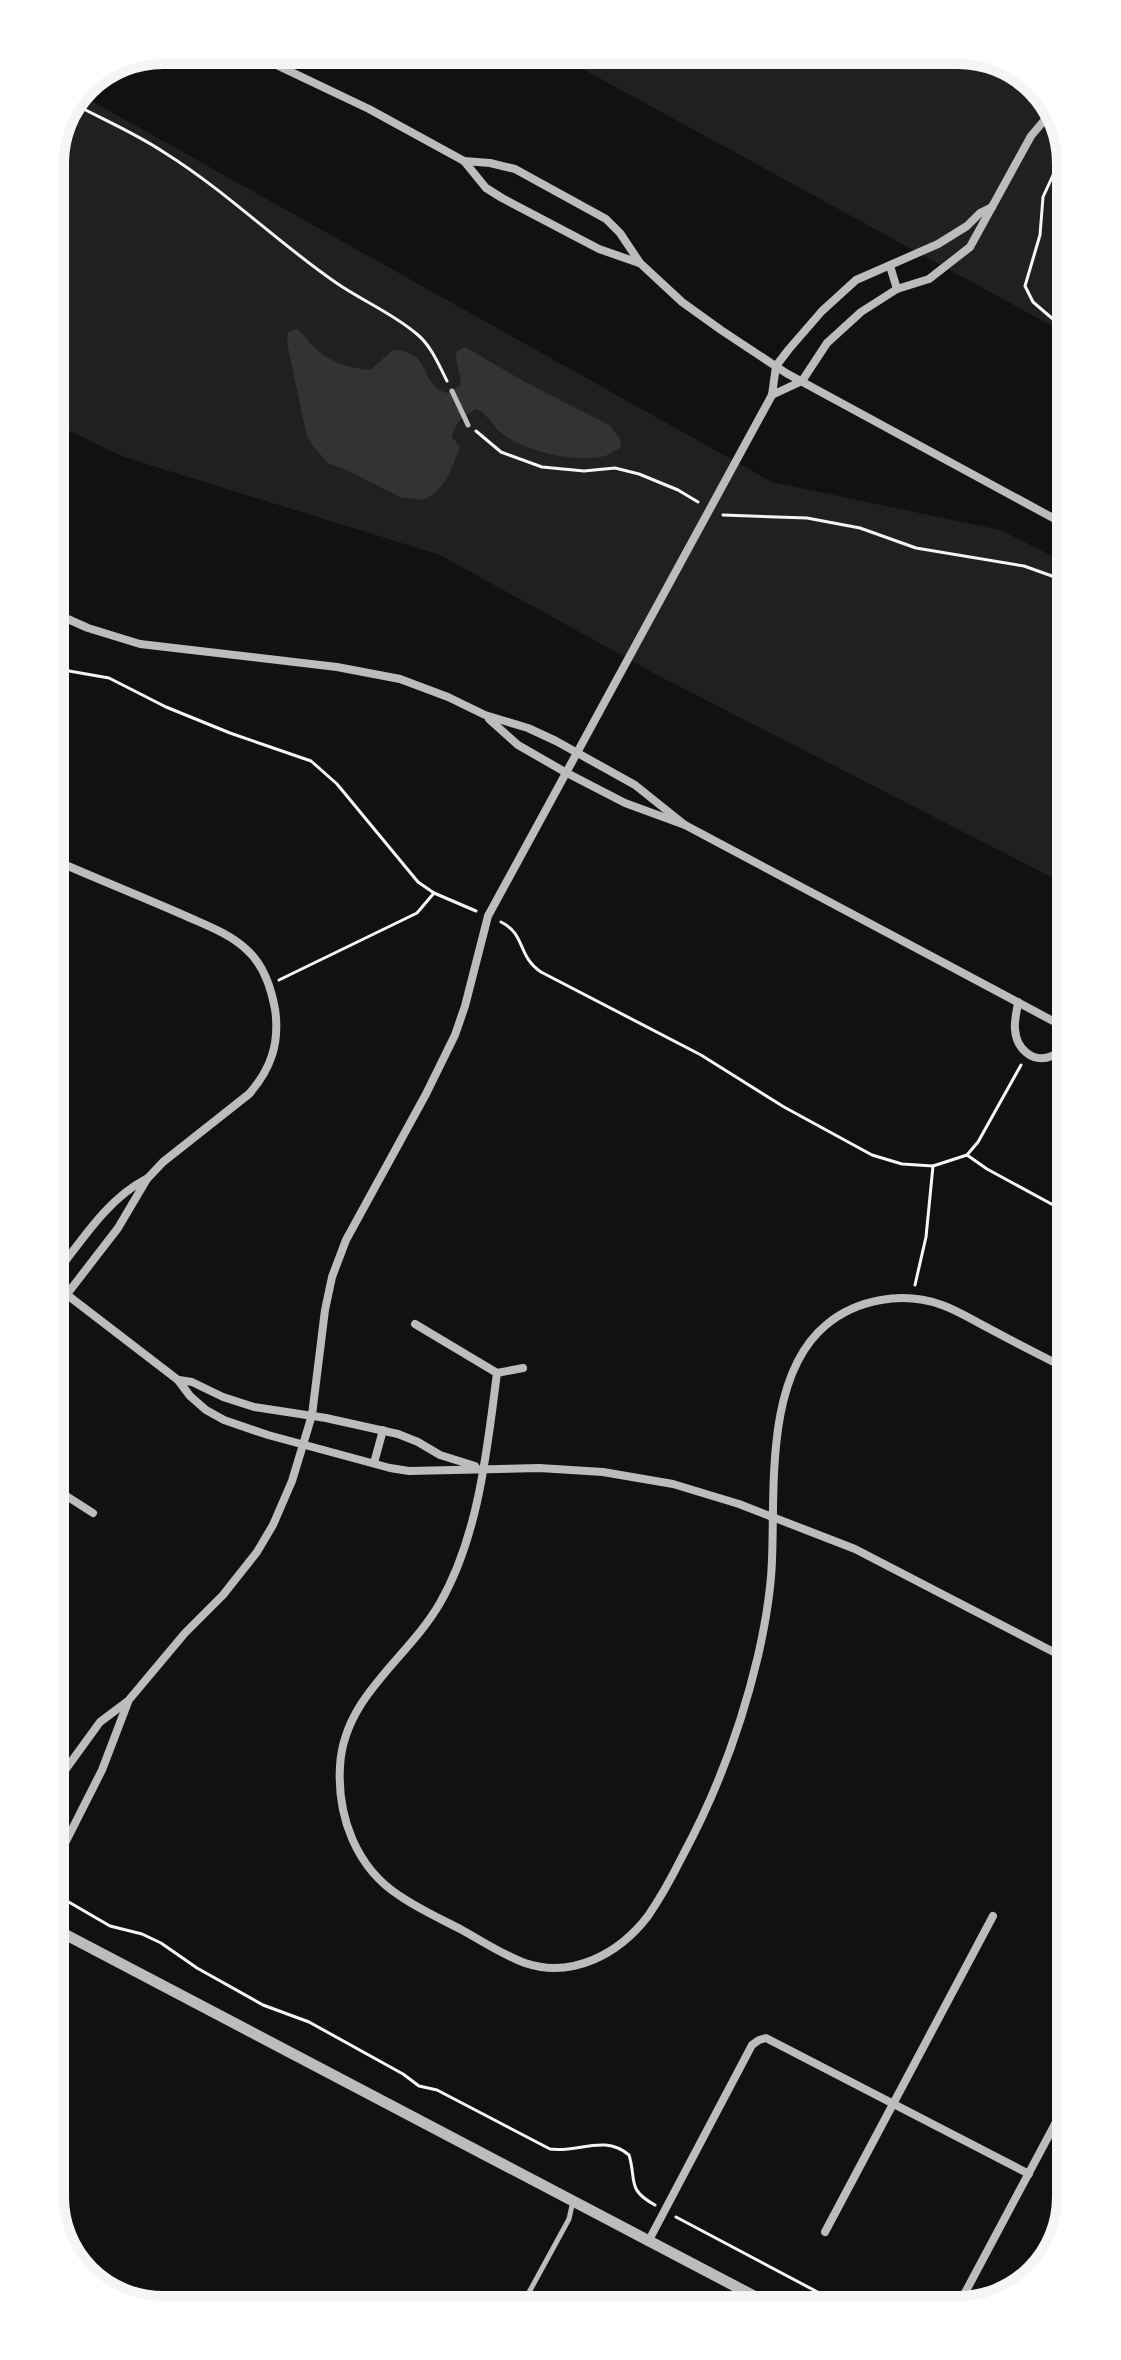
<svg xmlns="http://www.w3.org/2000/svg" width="1121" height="2360" viewBox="0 0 1121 2360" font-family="Barlow,sans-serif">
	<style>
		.green { fill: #202020 }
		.water { fill: #333 }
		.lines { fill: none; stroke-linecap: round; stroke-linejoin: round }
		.path { stroke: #f5f5f5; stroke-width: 3 }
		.service { stroke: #bcbcbc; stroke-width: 5 }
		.minor { stroke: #bcbcbc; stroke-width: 8 }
		.tertiary { stroke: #bcbcbc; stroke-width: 11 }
		.rim { fill: none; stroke: #f5f5f5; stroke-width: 10 }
	</style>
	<rect width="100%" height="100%" fill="#111"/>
	<g class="green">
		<path d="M548,50H966L1027,74L1065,126V333Z"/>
		<path d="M79,94L772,482L1000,530L1066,563L1067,885L659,676L440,555L124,457L51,422L50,156Z"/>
	</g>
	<path class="water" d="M297,329C305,335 308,342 315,348C329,362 352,369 370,370L393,350C434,352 418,385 447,393L460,386C463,374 453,363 457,351L465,347L527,383L609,425L619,437L621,447C616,450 610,454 605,456C576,463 527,452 503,434C492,427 490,416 477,409C462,416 456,422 452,437L460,447C452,467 445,492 422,500L400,497L347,470L328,463L312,445L306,433L287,343L288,332Z"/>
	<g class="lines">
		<g class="path">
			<path d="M74,104C104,120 137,134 165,153C226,191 277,242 335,282C362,301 393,313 418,335C431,346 439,365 447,381"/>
			<path d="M1065,149L1043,197L1040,235L1025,286L1033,302L1054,320L1065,323"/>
			<path d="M476,431L501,452L542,467L584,471L615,468L639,474L678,490L698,502"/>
			<path d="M723,515L807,518L860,528L916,548L1024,566L1066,581"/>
			<path d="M52,668L109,678L166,707L230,733L311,761L337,784L418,882L434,893L476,911"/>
			<path d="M501,922C526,934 517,956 541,972L701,1055L784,1107L872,1155L902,1164L933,1166L967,1155L978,1142L1021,1065"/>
			<path d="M279,980L417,913L434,893"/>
			<path d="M967,1155L987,1169L1068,1213"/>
			<path d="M915,1285L926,1237L933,1166"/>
			<path d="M55,1894L110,1926L142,1934L161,1943L197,1968L263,2005L309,2022L403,2074L419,2086L437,2090L550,2149C579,2153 604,2134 629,2155C637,2181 626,2189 655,2205"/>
			<path d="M676,2217L842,2305"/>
		</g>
		<g class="service">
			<path d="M452,391L468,425"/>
			<path d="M521,2307L569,2219L573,2201"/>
		</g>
		<g class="minor">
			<path d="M245,50L369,109L464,161L490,163L515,169L606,219L620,233L640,263L682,302L721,330L786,373L1066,525"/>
			<path d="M464,161L486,188L502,198L599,249L639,263"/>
			<path d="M890,266L897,289"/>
			<path d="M772,395L802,381L827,343L861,312L897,289L929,279L970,247L1031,136L1053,110"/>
			<path d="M52,612L88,628L140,644L337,667L400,679L448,697L485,715L528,728L556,741L635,785L685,825"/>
			<path d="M489,719L518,745L565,772L625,803L685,825L1068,1029"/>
			<path d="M52,859C97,879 143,897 188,917C208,926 230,934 247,950C264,965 271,987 275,1009C280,1043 271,1069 249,1094L163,1162L147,1179L118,1228L54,1311"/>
			<path d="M1018,1002C1017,1011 1014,1021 1015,1029C1016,1048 1032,1064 1052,1056C1058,1053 1063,1048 1068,1043"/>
			<path d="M53,1277C81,1242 106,1200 146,1179"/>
			<path d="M53,1284L178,1380L190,1396L206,1410L224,1420L268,1435L390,1468L409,1471L539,1468L603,1472L673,1484L739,1504L855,1549L1069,1660"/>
			<path d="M415,1324L497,1373C487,1449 479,1535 440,1603C407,1660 344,1696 340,1766C337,1816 356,1868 400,1896C419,1909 441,1919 462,1930C482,1941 503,1955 525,1963C572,1979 619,1954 648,1916C661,1897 673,1875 683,1855C718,1790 741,1728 758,1656C765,1625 771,1592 772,1560C775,1488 765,1376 826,1325C857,1299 903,1291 942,1305C959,1311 974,1321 990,1329C1016,1343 1042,1356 1069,1370"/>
			<path d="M497,1373L523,1368"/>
			<path d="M179,1380L192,1382L223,1397L254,1407L326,1418L398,1434L418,1442L440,1455L475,1466"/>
			<path d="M374,1463L383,1430"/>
			<path d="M54,1488L93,1513"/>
			<path d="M55,1784L100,1722L128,1701L185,1633L223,1595L257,1552L273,1525L292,1481L312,1415L325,1310L332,1277L346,1240L426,1094L455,1035L465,1006L488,916L772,395L776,366L789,349L822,311L856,280L938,244L967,226L980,213L992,207"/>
			<path d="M55,1863L102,1770L128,1702"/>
			<path d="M825,2232L993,1916"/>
			<path d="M648,2242L752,2045L759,2040L766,2038L1029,2174"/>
			<path d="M959,2304L1071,2094"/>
		</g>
		<path class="tertiary" d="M55,1929L771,2305"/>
	</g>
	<path d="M0 0H1121V2360H0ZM163 64H958A99 99 0 0 1 1057 163V2197A99 99 0 0 1 958 2296H163A99 99 0 0 1 64 2197V163A99 99 0 0 1 163 64Z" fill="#fff" fill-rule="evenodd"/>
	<path class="rim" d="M163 64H958A99 99 0 0 1 1057 163V2197A99 99 0 0 1 958 2296H163A99 99 0 0 1 64 2197V163A99 99 0 0 1 163 64Z"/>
</svg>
